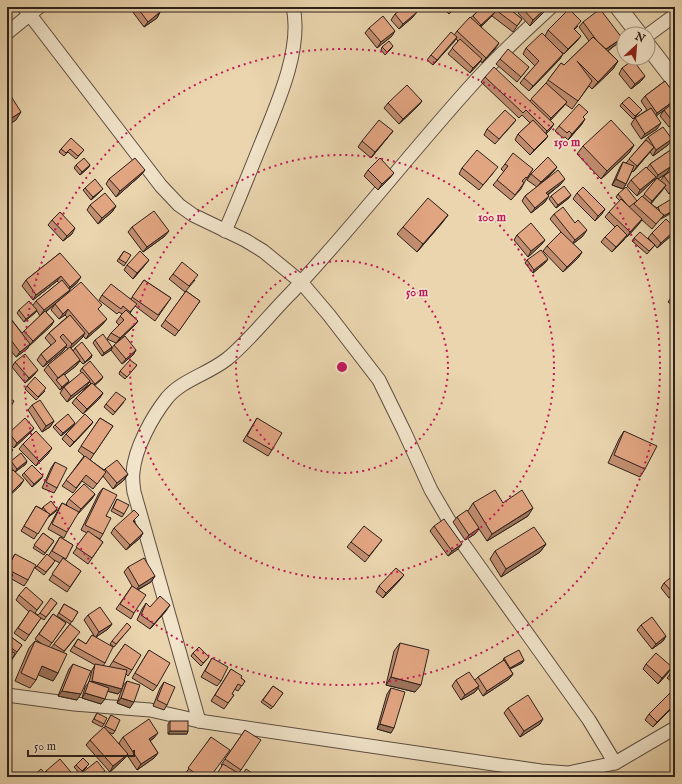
<svg xmlns="http://www.w3.org/2000/svg" width="682" height="784" viewBox="0 0 682 784" font-family="'IM FELL English',serif">
	<style>
		.lines { fill: none; stroke-linecap: round; stroke-linejoin: round }
		.minor-casing { stroke: #5c4d40; stroke-width: 15 }
		.tertiary-casing { stroke: #5c4d40; stroke-width: 18 }
		.minor { stroke: #f1e4ca; stroke-width: 13 }
		.tertiary { stroke: #f1e4ca; stroke-width: 16 }
		.wall { fill: #c28e70; stroke: #2c201b; fill-rule: evenodd }
		.shaded-wall { fill: #9e745b; stroke: #2c201b }
		.building { fill: #e2a582; stroke: #2c201b }
		.ring { fill: none; stroke: #c2185b; stroke-width: 2; stroke-dasharray: 2 4 }
		.centre { fill: #c2185b; stroke: #f1e4ca; stroke-width: 2 }
		.ring-label { font-size: 12px; text-anchor: middle; font-weight: bold; fill: #c2185b; stroke: #f1e4ca; stroke-width: 3.5; stroke-linejoin: round; paint-order: stroke }
	</style>
	<rect width="100%" height="100%" fill="#ead5ae"/>
	<filter id="stains"><feTurbulence type="fractalNoise" baseFrequency=".005" numOctaves="4"/><feColorMatrix values="0 0 0 0 .2 0 0 0 0 .09 0 0 0 0 .02 0 0 0 .5 -.17"/></filter>
	<radialGradient id="worn" r=".72"><stop offset=".6" stop-color="#630" stop-opacity="0"/><stop offset="1" stop-color="#630" stop-opacity=".3"/></radialGradient>
	<g class="lines">
		<defs>
			<g id="minor">
				<path d="M24,7L161,186L179,205L193,215L245,240L263,251L301,282L329,315L379,380L404,431L431,490L461,541L589,720L615,763"/>
				<path d="M7,33L39,7"/>
				<path d="M648,35L675,15"/>
				<path d="M225,231C237,204 248,176 259,149C275,109 303,50 293,7"/>
				<path d="M7,695L74,704L150,710L199,721L541,771L568,773L615,763L675,728"/>
				<path d="M199,721L134,492C133,485 132,478 133,472C135,448 152,417 167,398C182,380 208,374 227,359C249,341 270,314 291,293C356,224 414,148 478,78C501,53 526,30 551,7"/>
			</g>
			<g id="tertiary">
				<path d="M618,7L639,34"/>
				<path d="M648,46L675,81"/>
			</g>
		</defs>
		<use href="#minor" class="minor-casing"/>
		<use href="#tertiary" class="tertiary-casing"/>
		<use href="#minor" class="minor"/>
		<use href="#tertiary" class="tertiary"/>
	</g>
	<g class="wall">
		<path d="M129,7H156L160,12L157,18L144,27Z"/>
		<path d="M442,7H456L449,14Z"/>
		<path d="M482,7H507L522,19L513,32L492,16L481,27L495,49L482,63L481,61L470,73L448,54L458,41L456,39L433,65L427,60L431,55L455,34L457,31Z"/>
		<path d="M549,7L530,26L518,13L522,8Z"/>
		<path d="M395,14L413,17L399,29L391,20Z"/>
		<path d="M583,22L618,43L608,51L618,61L613,69L592,89L589,86L572,109L565,104L550,121V130L546,134L548,136L544,141L530,155L515,140L518,134L530,123L522,115L519,118L481,82L485,77L530,101L546,83L561,63L564,65L589,41L579,27Z"/>
		<path d="M578,26L574,30L577,41L564,54L560,51V59L529,91L520,83L524,78L535,66L523,54L526,48L545,36L548,30Z"/>
		<path d="M369,28L392,36L377,48L365,33Z"/>
		<path d="M393,46L391,49L385,55L381,50L382,47Z"/>
		<path d="M500,59L529,67L517,82L496,64Z"/>
		<path d="M622,68L645,76L641,81L631,89L619,74Z"/>
		<path d="M665,81L675,123L669,127L660,116L664,110L656,116L657,129L641,139L631,124L635,118L647,110L641,101L645,96Z"/>
		<path d="M422,101L418,106L399,124L384,108L388,103Z"/>
		<path d="M622,103L640,112L633,119L620,106Z"/>
		<path d="M584,118L582,124L568,140L565,137L563,138L555,131L559,126Z"/>
		<path d="M516,120L512,125L495,144L484,135L487,129Z"/>
		<path d="M393,131L371,158L358,147L362,141Z"/>
		<path d="M648,137L668,145L653,156L650,152L633,172L632,171L626,184L623,189L612,185L620,167L623,162L626,163Z"/>
		<path d="M634,145L629,153L601,179L577,154L583,146Z"/>
		<path d="M675,147V170L673,171L674,173L675,172V189L669,194L664,187L651,204L657,208L658,207L675,202L652,229L642,220L638,225L627,237H626L612,252L601,242L605,237L615,227L605,217L609,212L620,201L616,197L618,194L637,201L643,196L656,180L655,181L654,179L652,182L637,196L627,186L631,180L647,168L650,164ZM667,173L664,176L660,181L658,179Z"/>
		<path d="M61,149L84,150L76,159L68,152L64,156L59,152Z"/>
		<path d="M505,164L533,169L524,183L521,189L511,200L493,185L504,172L501,169Z"/>
		<path d="M76,165H90L88,168L80,175L74,168Z"/>
		<path d="M557,167L553,172L543,182L561,184L548,195L545,202L531,213L522,201L525,196L537,187L527,180L531,174Z"/>
		<path d="M462,168L494,172L479,190L459,174Z"/>
		<path d="M145,170L141,175L116,197L106,184L109,179Z"/>
		<path d="M368,170L390,178L378,190L364,176Z"/>
		<path d="M85,188L101,191L91,200L83,190Z"/>
		<path d="M577,193L605,209L601,215L595,221L573,199Z"/>
		<path d="M551,196L569,198L556,208L549,199Z"/>
		<path d="M90,205L116,206L112,212L98,224L87,210Z"/>
		<path d="M554,214L583,236L573,244L582,252L578,258L563,272L543,251L547,246L561,232L550,219Z"/>
		<path d="M448,215L442,223L417,252L397,234L403,227Z"/>
		<path d="M52,220L72,234L63,241L48,225Z"/>
		<path d="M132,227L165,236L143,252L128,232Z"/>
		<path d="M652,233L672,235L657,248L655,245L647,254L632,241L634,238L655,245L648,238Z"/>
		<path d="M517,235L545,240L541,245L528,257L514,240Z"/>
		<path d="M124,251L126,263L124,266L117,261Z"/>
		<path d="M60,253L77,283L70,289V290L68,293L99,310L103,324L86,339L83,336L82,338L71,348L73,351L75,348L92,355L91,358L83,364L80,361L76,366L64,375L69,381L67,384L60,390L44,370L48,365L68,349L66,347L63,351L43,367L37,360L41,354L51,345L45,338L49,333L67,317L65,315L59,319L51,310L55,304L46,312L54,321L51,326L29,346L27,349L16,357L7,346V314L22,333L24,331L40,316L37,311L24,322L17,313L19,310L33,305L36,301L59,283L57,281L33,300L22,286L26,280Z"/>
		<path d="M527,260L546,262L533,273L525,263Z"/>
		<path d="M127,265H145L133,279L124,270Z"/>
		<path d="M173,274L195,280L185,292L169,279Z"/>
		<path d="M144,280L171,298L155,321L135,306L130,313L138,321L134,326L116,343L107,339L111,333L119,325L116,322L122,314L119,312L117,314L99,300L102,295L131,299Z"/>
		<path d="M186,291L200,301L175,336L161,326Z"/>
		<path d="M675,292V307L668,302Z"/>
		<path d="M95,340L112,347L111,350L102,356L93,343Z"/>
		<path d="M114,345L136,350L133,355L122,364L111,350Z"/>
		<path d="M15,362L34,375L25,383L12,367Z"/>
		<path d="M137,365L125,379L119,374L120,371Z"/>
		<path d="M82,368L101,380L94,385L103,393L99,399L83,414L72,403L76,398L91,383L89,382L86,387L67,402L60,393L64,387L82,373L80,371Z"/>
		<path d="M27,386L45,391L36,400L25,389Z"/>
		<path d="M124,402L113,415L104,407L106,404Z"/>
		<path d="M32,405L54,421L50,427L42,432L28,410Z"/>
		<path d="M100,418L113,426L90,460L104,470L105,469L128,474L124,480L113,489L103,476L93,489L82,481L73,493L62,486L84,456L78,451Z"/>
		<path d="M257,418L272,450L268,456L243,441Z"/>
		<path d="M93,422L89,427L70,447L62,439L66,434Z"/>
		<path d="M75,423L73,426L61,436L53,427L55,425Z"/>
		<path d="M34,428L30,433L14,448L7,441V436L9,433Z"/>
		<path d="M624,431L645,469L640,477L608,463L619,439Z"/>
		<path d="M23,444L48,454L36,466L19,449Z"/>
		<path d="M11,461L26,464L15,472L20,486L13,470L9,464Z"/>
		<path d="M55,462L57,488L54,493L42,488L51,468Z"/>
		<path d="M24,473L41,479L32,487L22,475Z"/>
		<path d="M103,488L106,516L103,534L100,539L96,537L103,542L88,564L73,553L87,533L81,530L99,493Z"/>
		<path d="M95,494L91,500L77,514L67,532L64,538L48,529L59,508L62,503L68,506L66,504L69,499Z"/>
		<path d="M117,499L124,514L122,517L111,511Z"/>
		<path d="M473,503H503L528,516L487,541L479,529L475,534L465,540L453,522L457,517L468,511Z"/>
		<path d="M36,506L42,509L43,507L57,509L55,512L48,517L34,539L21,531Z"/>
		<path d="M135,521L134,522L143,533L140,538L126,550L111,533L114,528Z"/>
		<path d="M434,526L458,549L448,556L430,531Z"/>
		<path d="M43,533L54,541L44,555L33,548Z"/>
		<path d="M60,537L73,545L65,560L81,571L67,592L49,580L60,563L54,560L53,564L44,575L35,568L37,566L49,555Z"/>
		<path d="M382,540L365,562L347,547L351,542Z"/>
		<path d="M546,544L540,552L501,577L490,559L495,551Z"/>
		<path d="M15,554L28,580L24,586L10,578L7,583V568Z"/>
		<path d="M128,567L155,576L151,582L138,590L134,613L131,619L116,609L132,586L124,572Z"/>
		<path d="M400,580L383,598L376,592L379,586Z"/>
		<path d="M664,583L675,593L669,598L661,588Z"/>
		<path d="M19,595L43,602L35,613L38,615L40,613L57,603L44,620L41,618L25,641L14,633L29,612L16,600Z"/>
		<path d="M146,603L150,607L166,611L150,629L137,620L142,609Z"/>
		<path d="M64,604L78,612L70,624L76,637L63,653L58,673L53,681L38,674L36,680L30,688L15,681L29,648L35,641L42,644L35,639L53,614L66,623L49,647L51,648L70,624L57,616Z"/>
		<path d="M88,615L112,624L108,629L96,637L105,663L103,666L109,667L125,644L132,670L128,676L126,674L118,694L107,691L101,704L82,698L85,687L89,682L92,670L95,665L70,651L78,639L86,644L92,635L95,637L84,620Z"/>
		<path d="M641,625L666,636L663,641L652,649L637,630Z"/>
		<path d="M129,629L114,647L110,644L112,641Z"/>
		<path d="M7,634L22,645L15,655L11,661L10,660L7,649Z"/>
		<path d="M400,643L415,692L386,685L394,651Z"/>
		<path d="M149,650L157,686L153,691L132,678Z"/>
		<path d="M193,653L209,657L201,666L191,656Z"/>
		<path d="M212,658L221,681L217,686L201,677Z"/>
		<path d="M504,658L524,660L522,663L510,669L513,674L509,679L483,696L478,688L475,692L461,700L452,686L456,680H475L478,677L503,661Z"/>
		<path d="M73,664L77,700L58,696L69,669Z"/>
		<path d="M646,664L668,673L658,684L643,669Z"/>
		<path d="M675,668V684L667,678Z"/>
		<path d="M231,669L241,678L245,681L238,691L234,689L232,694L234,695L224,709L211,701Z"/>
		<path d="M127,681L130,708L117,703L123,686Z"/>
		<path d="M164,682L167,705L164,710L153,706L160,688Z"/>
		<path d="M273,686L283,693L271,709L261,702Z"/>
		<path d="M391,688V733L377,729L387,694Z"/>
		<path d="M675,688V705L653,727L645,720L649,714Z"/>
		<path d="M508,708L540,724L520,737L504,713Z"/>
		<path d="M97,713L104,724L102,727L92,722Z"/>
		<path d="M111,715L115,731L113,734L108,732L122,748L119,743L123,737L154,738L150,741L158,753L154,758L137,770L127,755L124,759L110,772L86,745L90,740L104,728Z"/>
		<path d="M170,721L187,734H168V724Z"/>
		<path d="M245,730L241,770L237,775L221,765Z"/>
		<path d="M211,737L210,777H189L185,774Z"/>
		<path d="M76,765L87,767L80,774L74,767Z"/>
		<path d="M46,771L75,777H32L44,773Z"/>
		<path d="M83,772L103,774L105,777H78L81,775Z"/>
	</g>
	<g class="shaded-wall">
		<path d="M455,7H456L449,14L453,9Z"/>
		<path d="M547,7H549L530,26L533,20Z"/>
		<path d="M160,12L157,18L144,27L148,22Z"/>
		<path d="M417,12L413,17L399,29L403,24Z"/>
		<path d="M495,12L491,17L477,30L481,25Z"/>
		<path d="M395,31L392,36L377,48L381,42Z"/>
		<path d="M581,36L577,41L564,54L568,49Z"/>
		<path d="M457,37L454,42L433,65L437,60Z"/>
		<path d="M622,38L618,43L601,56L604,51Z"/>
		<path d="M499,43L495,49L482,63L486,58Z"/>
		<path d="M563,54L560,59L529,91L533,86Z"/>
		<path d="M482,59L478,64L470,73L473,68Z"/>
		<path d="M618,61L613,69L592,89L598,82Z"/>
		<path d="M645,76L641,81L631,89L635,84Z"/>
		<path d="M675,100V101L673,104L653,118L657,113Z"/>
		<path d="M422,101L418,106L399,124L403,119Z"/>
		<path d="M567,102L563,107L548,123L551,118Z"/>
		<path d="M21,112L16,120L7,126V121Z"/>
		<path d="M585,119L582,124L568,140L572,134Z"/>
		<path d="M675,121V123L669,127L673,122Z"/>
		<path d="M661,123L657,129L641,139L645,134Z"/>
		<path d="M554,124L550,130L543,137L547,131Z"/>
		<path d="M393,131L389,136L371,158L375,152Z"/>
		<path d="M548,136L544,141L530,155L534,150Z"/>
		<path d="M672,139L668,145L653,156L656,150Z"/>
		<path d="M634,145L629,153L601,179L607,171Z"/>
		<path d="M654,147L650,152L633,172L637,166Z"/>
		<path d="M90,165L88,168L80,175L82,172Z"/>
		<path d="M557,167L553,172L537,187L541,182Z"/>
		<path d="M670,167L667,173L655,181L658,175Z"/>
		<path d="M675,167V170L668,174L672,169Z"/>
		<path d="M145,170L141,175L116,197L120,191Z"/>
		<path d="M394,173L390,178L378,190L382,184Z"/>
		<path d="M656,177L652,182L637,196L640,190Z"/>
		<path d="M565,179L561,184L543,198L546,193Z"/>
		<path d="M616,179L626,184L623,189L612,185Z"/>
		<path d="M666,185L662,191L648,207L652,201Z"/>
		<path d="M675,187V189L669,194L673,188Z"/>
		<path d="M103,189L101,191L91,200L93,197Z"/>
		<path d="M571,195L569,198L556,208L558,205Z"/>
		<path d="M549,196L545,202L531,213L535,208Z"/>
		<path d="M116,206L112,212L98,224L102,218Z"/>
		<path d="M605,209L601,215L595,221L598,216Z"/>
		<path d="M675,210V211L661,219L663,216Z"/>
		<path d="M448,215L442,223L417,252L423,244Z"/>
		<path d="M642,219L638,225L627,237L630,232Z"/>
		<path d="M75,228L72,234L63,241L67,236Z"/>
		<path d="M587,230L583,236L571,245L575,240Z"/>
		<path d="M675,230L672,235L657,248L661,243Z"/>
		<path d="M169,231L165,236L143,252L147,247Z"/>
		<path d="M627,235L624,240L612,252L616,247Z"/>
		<path d="M545,240L541,245L528,257L531,251Z"/>
		<path d="M582,252L578,258L563,272L567,267Z"/>
		<path d="M548,259L546,262L533,273L534,270Z"/>
		<path d="M149,260L145,265L133,279L137,273Z"/>
		<path d="M61,276L57,281L33,300L36,295Z"/>
		<path d="M81,277L77,283L66,292L70,287Z"/>
		<path d="M70,290L66,295L40,316L44,310Z"/>
		<path d="M68,309L65,315L59,319L63,314Z"/>
		<path d="M37,310L35,313L24,322L26,319Z"/>
		<path d="M107,319L103,324L86,339L89,334Z"/>
		<path d="M54,321L51,326L29,346L33,341Z"/>
		<path d="M138,321L134,326L116,343L120,338Z"/>
		<path d="M85,333L82,338L69,350L72,344Z"/>
		<path d="M30,344L27,349L16,357L20,352Z"/>
		<path d="M67,345L63,351L43,367L47,362Z"/>
		<path d="M112,347L111,350L102,356L104,353Z"/>
		<path d="M136,350L133,355L122,364L126,359Z"/>
		<path d="M92,355L91,358L83,364Z"/>
		<path d="M80,360L76,366L57,381L56,380L58,378Z"/>
		<path d="M38,370L34,375L25,383L29,378Z"/>
		<path d="M103,377L101,380L93,387L95,384Z"/>
		<path d="M69,381L67,384L60,390L62,387Z"/>
		<path d="M90,381L86,387L67,402L71,396Z"/>
		<path d="M103,393L99,399L83,414L87,409Z"/>
		<path d="M54,421L50,427L42,432L46,426Z"/>
		<path d="M93,422L89,427L70,447L74,442Z"/>
		<path d="M75,423L73,426L61,436L63,433Z"/>
		<path d="M34,428L30,433L14,448L17,443Z"/>
		<path d="M52,448L48,454L36,466L39,461Z"/>
		<path d="M27,461L26,464L15,472L17,469Z"/>
		<path d="M128,474L124,480L113,489L117,483Z"/>
		<path d="M43,476L41,479L32,487L34,484Z"/>
		<path d="M24,480L20,486L7,498V497Z"/>
		<path d="M95,494L91,500L77,515L81,509Z"/>
		<path d="M533,508L528,516L487,541L492,534Z"/>
		<path d="M57,509L55,512L47,518L49,515Z"/>
		<path d="M479,528L475,534L465,540L469,535Z"/>
		<path d="M143,533L140,538L126,550L130,545Z"/>
		<path d="M462,544L458,549L448,556L452,551Z"/>
		<path d="M546,544L540,552L501,577L506,569Z"/>
		<path d="M404,575L400,580L383,598L386,593Z"/>
		<path d="M155,576L151,582L135,591L139,586Z"/>
		<path d="M675,591V593L669,598L673,593Z"/>
		<path d="M170,605L166,611L150,629L154,624Z"/>
		<path d="M112,624L108,629L96,637L99,632Z"/>
		<path d="M666,636L663,641L652,649L656,644Z"/>
		<path d="M524,660L522,663L508,670L510,668Z"/>
		<path d="M42,666L58,673L53,681L36,674Z"/>
		<path d="M672,667L668,673L658,684L662,678Z"/>
		<path d="M513,674L509,679L483,696L487,691Z"/>
		<path d="M391,677L421,685L415,692L386,685Z"/>
		<path d="M92,681L122,689L118,694L88,686Z"/>
		<path d="M479,686L475,692L461,700L465,695Z"/>
		<path d="M62,691L81,694L77,700L58,696Z"/>
		<path d="M85,693L105,699L101,704L82,698Z"/>
		<path d="M121,698L134,702L130,708L117,703Z"/>
		<path d="M675,704V705L653,727L657,722Z"/>
		<path d="M543,719L540,724L520,737L524,731Z"/>
		<path d="M380,724L394,728L391,733L377,729Z"/>
		<path d="M170,731H188L187,734H168Z"/>
		<path d="M158,733L154,738L145,744L149,739Z"/>
		<path d="M158,753L154,758L137,770L141,764Z"/>
		<path d="M128,754L124,759L110,772L113,766Z"/>
	</g>
	<g class="building">
		<path d="M137,7H156L160,12L148,22Z"/>
		<path d="M404,7H413L417,12L403,24L395,14Z"/>
		<path d="M482,7H491L495,12L481,25L473,16Z"/>
		<path d="M492,7H507L522,19L517,26Z"/>
		<path d="M523,7H547L533,20L522,8Z"/>
		<path d="M569,9L581,21L574,29L581,36L568,49L548,30Z"/>
		<path d="M600,9L622,38L606,49L597,41L583,22Z"/>
		<path d="M383,16L395,31L381,42L369,28Z"/>
		<path d="M470,17L499,43L486,58L457,31Z"/>
		<path d="M451,32L457,37L437,60L431,55Z"/>
		<path d="M542,33L563,54L533,86L524,78L539,61L526,48Z"/>
		<path d="M593,37L618,61L598,82L577,61L592,81L578,101L548,80L561,63L564,65Z"/>
		<path d="M460,39L482,59L473,68L452,48Z"/>
		<path d="M389,41L393,46L387,52L382,47Z"/>
		<path d="M508,49L529,67L521,77L500,59Z"/>
		<path d="M633,60L645,76L635,84L622,68Z"/>
		<path d="M494,67L554,124L547,131L526,110L523,113L485,77Z"/>
		<path d="M665,81L675,95V100L657,113L645,96Z"/>
		<path d="M546,83L567,102L551,118L531,99Z"/>
		<path d="M407,85L422,101L403,119L388,103Z"/>
		<path d="M7,90L21,112L7,121Z"/>
		<path d="M629,97L642,110L635,116L622,103Z"/>
		<path d="M675,102V121L673,122L664,110Z"/>
		<path d="M579,104L588,112L583,117L585,119L572,134L569,131L567,133L559,126Z"/>
		<path d="M651,108L661,123L645,134L635,118Z"/>
		<path d="M505,110L516,120L499,139L487,129Z"/>
		<path d="M379,120L393,131L375,152L362,141Z"/>
		<path d="M533,120L548,136L534,150L518,134Z"/>
		<path d="M611,120L634,145L607,171L583,146Z"/>
		<path d="M663,127L672,139L656,150L648,137Z"/>
		<path d="M71,138L84,150L78,156L70,149L66,153L61,149Z"/>
		<path d="M646,140L654,147L637,166L629,159Z"/>
		<path d="M675,147V167L672,169L670,167L658,175L650,164Z"/>
		<path d="M477,150L498,167L483,185L462,168Z"/>
		<path d="M513,153L533,169L527,178L526,177L522,181L524,183L515,195L497,180L508,166L505,164Z"/>
		<path d="M548,157L557,167L541,182L531,174Z"/>
		<path d="M84,158L90,165L82,172L76,165Z"/>
		<path d="M135,158L145,170L120,191L109,179Z"/>
		<path d="M380,158L394,173L382,184L368,170Z"/>
		<path d="M623,162L634,166L626,184L616,179Z"/>
		<path d="M646,167L656,177L640,190L631,180Z"/>
		<path d="M558,170L565,179L546,193L549,196L535,208L525,196Z"/>
		<path d="M672,170L674,173L675,172V187L673,188L664,176Z"/>
		<path d="M657,178L666,185L652,201L644,194Z"/>
		<path d="M95,179L103,189L93,197L85,188Z"/>
		<path d="M564,186L571,195L558,205L551,196Z"/>
		<path d="M583,187L605,209L598,216L577,193Z"/>
		<path d="M626,187L637,201L629,207L618,194Z"/>
		<path d="M105,193L116,206L102,218L90,205Z"/>
		<path d="M642,196L664,215L656,224L634,204Z"/>
		<path d="M428,198L448,215L423,244L403,227Z"/>
		<path d="M673,198L675,202V210L663,216L664,215L660,212L658,207Z"/>
		<path d="M621,199L642,219L630,232L609,212Z"/>
		<path d="M563,207L575,223L578,220L587,230L575,240L554,214Z"/>
		<path d="M154,211L169,231L147,247L132,227Z"/>
		<path d="M60,212L75,228L67,236L52,220Z"/>
		<path d="M666,219L675,228V230L661,243L652,233Z"/>
		<path d="M531,223L545,240L531,251L517,235Z"/>
		<path d="M617,225L627,235L616,247L605,237Z"/>
		<path d="M561,232L582,252L567,267L547,246Z"/>
		<path d="M640,232L655,245L649,251L634,238Z"/>
		<path d="M541,250L548,259L534,270L527,260Z"/>
		<path d="M124,251L131,255L126,263L119,259Z"/>
		<path d="M140,251L149,260L137,273L127,265Z"/>
		<path d="M60,253L81,277L70,287L61,276L36,295L26,280Z"/>
		<path d="M182,262L198,275L189,286L173,274Z"/>
		<path d="M62,280L70,290L44,310L36,301Z"/>
		<path d="M144,280L171,298L158,315L132,297Z"/>
		<path d="M81,282L102,305L98,309L107,319L89,334L68,309L63,314L55,304Z"/>
		<path d="M111,284L137,304L130,312L123,306L121,309L102,295Z"/>
		<path d="M186,291L200,301L179,331L165,320Z"/>
		<path d="M675,292V299L672,296Z"/>
		<path d="M29,301L37,310L26,319L19,310Z"/>
		<path d="M126,310L138,321L120,338L111,333L124,320L120,316Z"/>
		<path d="M45,311L54,321L33,341L24,331Z"/>
		<path d="M7,314L30,344L20,352L7,335Z"/>
		<path d="M70,315L85,333L72,344L63,334L60,337L67,345L47,362L41,354L56,341L49,333Z"/>
		<path d="M103,334L112,347L104,353L95,340Z"/>
		<path d="M125,336L136,350L126,359L114,345Z"/>
		<path d="M82,342L92,355L85,362L75,348Z"/>
		<path d="M70,347L80,360L58,378L48,365Z"/>
		<path d="M25,354L38,370L29,378L15,362Z"/>
		<path d="M130,360L137,365L127,377L120,371Z"/>
		<path d="M90,361L103,377L95,384L82,368Z"/>
		<path d="M82,372L90,381L71,396L64,387Z"/>
		<path d="M64,374L69,381L62,387L56,380Z"/>
		<path d="M35,377L46,388L38,397L27,386Z"/>
		<path d="M92,383L103,393L87,409L76,398Z"/>
		<path d="M116,392L126,399L115,412L106,404Z"/>
		<path d="M7,396L14,401L7,413Z"/>
		<path d="M40,400L54,421L46,426L32,405Z"/>
		<path d="M68,414L75,423L63,433L55,425Z"/>
		<path d="M85,414L93,422L74,442L66,434Z"/>
		<path d="M25,418L34,428L17,443L9,433Z"/>
		<path d="M100,418L113,426L94,454L81,446Z"/>
		<path d="M257,418L282,433L272,450L247,436Z"/>
		<path d="M36,431L52,448L39,461L23,444Z"/>
		<path d="M624,431L657,446L645,469L614,455Z"/>
		<path d="M7,443L13,450L7,457Z"/>
		<path d="M21,453L27,461L17,469L11,461Z"/>
		<path d="M85,456L106,472L97,484L86,475L76,488L66,480Z"/>
		<path d="M117,460L128,474L117,483L105,469Z"/>
		<path d="M55,462L67,468L57,488L46,482Z"/>
		<path d="M32,465L43,476L34,484L24,473Z"/>
		<path d="M13,470L24,480L7,497V476Z"/>
		<path d="M84,484L95,494L81,509L69,499Z"/>
		<path d="M103,488L117,495L106,516L111,518L103,534L85,525Z"/>
		<path d="M495,490L503,503L522,490L533,508L492,534L473,503Z"/>
		<path d="M117,499L129,505L124,514L113,508Z"/>
		<path d="M51,501L57,509L50,515L47,512L43,507Z"/>
		<path d="M62,503L79,512L67,532L52,524Z"/>
		<path d="M36,506L50,514L38,534L24,526Z"/>
		<path d="M134,510L139,515L133,521L143,533L130,545L114,528Z"/>
		<path d="M467,510L479,528L469,535L457,517Z"/>
		<path d="M444,519L462,544L452,551L434,526Z"/>
		<path d="M364,526L382,540L369,556L351,542Z"/>
		<path d="M534,527L546,544L506,569L495,551Z"/>
		<path d="M88,531L103,542L92,558L76,547Z"/>
		<path d="M43,533L54,541L45,553L34,545Z"/>
		<path d="M60,537L73,545L66,559L52,551Z"/>
		<path d="M15,554L36,565L28,580L7,569Z"/>
		<path d="M47,554L55,561L46,572L37,566Z"/>
		<path d="M63,558L81,571L70,587L52,574Z"/>
		<path d="M144,558L155,576L139,586L128,567Z"/>
		<path d="M396,568L404,575L386,593L379,586Z"/>
		<path d="M7,570L13,575L7,583Z"/>
		<path d="M675,574V591L673,593L664,583Z"/>
		<path d="M132,586L146,595L134,613L120,604Z"/>
		<path d="M26,587L43,602L37,610L19,595Z"/>
		<path d="M160,596L170,605L154,624L141,615L146,603L150,607Z"/>
		<path d="M51,598L57,603L46,617L40,613Z"/>
		<path d="M64,604L78,612L72,622L59,613Z"/>
		<path d="M100,607L112,624L99,632L88,615Z"/>
		<path d="M30,610L41,618L29,635L18,628Z"/>
		<path d="M53,614L66,623L52,643L39,634Z"/>
		<path d="M652,617L666,636L656,644L641,625Z"/>
		<path d="M127,623L131,627L116,644L112,641Z"/>
		<path d="M70,624L80,632L64,651L54,644Z"/>
		<path d="M7,634L22,645L17,652L7,645Z"/>
		<path d="M92,635L113,647L105,663L74,646L78,639L86,644Z"/>
		<path d="M35,641L67,654L58,673L42,666L36,680L21,673Z"/>
		<path d="M400,643L429,650L421,685L391,677Z"/>
		<path d="M125,644L141,655L132,670L113,661Z"/>
		<path d="M199,647L209,657L203,663L193,653Z"/>
		<path d="M7,650L15,653L13,658L7,654Z"/>
		<path d="M149,650L170,663L157,686L135,673Z"/>
		<path d="M519,650L524,660L510,668L504,658Z"/>
		<path d="M656,653L672,667L662,678L646,664Z"/>
		<path d="M7,654L12,657L7,666Z"/>
		<path d="M212,658L228,667L221,681L205,671Z"/>
		<path d="M504,660L513,674L487,691L478,677Z"/>
		<path d="M73,664L91,671L81,694L62,691Z"/>
		<path d="M95,664L127,670L122,689L92,681Z"/>
		<path d="M675,668V680L669,675Z"/>
		<path d="M231,669L242,676L241,678L245,681L242,686L238,684L232,694L234,695L228,703L215,695Z"/>
		<path d="M469,672L479,686L465,695L456,680Z"/>
		<path d="M89,681L109,688L105,699L85,693Z"/>
		<path d="M127,681L140,685L134,702L121,698Z"/>
		<path d="M164,682L175,687L167,705L157,700Z"/>
		<path d="M273,686L283,693L273,707L263,700Z"/>
		<path d="M391,688L405,692L394,728L380,724Z"/>
		<path d="M675,688V704L657,722L649,714Z"/>
		<path d="M528,695L543,719L524,731L508,708Z"/>
		<path d="M97,713L107,718L104,724L94,719Z"/>
		<path d="M111,715L120,720L115,731L105,726Z"/>
		<path d="M149,719L158,733L149,739L158,753L141,764L123,737Z"/>
		<rect x="170" y="721" width="18" height="10"/>
		<path d="M104,727L128,754L113,766L90,740Z"/>
		<path d="M245,730L261,740L241,770L225,759Z"/>
		<path d="M211,737L230,750L210,777H200L188,768Z"/>
		<path d="M83,758L89,764L82,771L76,765Z"/>
		<path d="M60,759L75,777H50L46,771Z"/>
		<path d="M97,761L105,771L102,773L105,777H87L83,772Z"/>
		<path d="M223,764L238,773L236,777H215Z"/>
		<path d="M41,769L47,776L46,777H32Z"/>
		<path d="M246,769L258,777H241Z"/>
	</g>
	<g class="ring">
		<circle cx="342" cy="367" r="106"/>
		<circle cx="342" cy="367" r="212"/>
		<circle cx="342" cy="367" r="318"/>
	</g>
	<circle cx="342" cy="367" r="6" class="centre"/>
	<g class="ring-label">
		<text x="567" y="146">150 m</text>
		<text x="492" y="221">100 m</text>
		<text x="417" y="296">50 m</text>
	</g>
	<rect width="682" height="784" fill="none" stroke="#ead5ae" stroke-width="24"/>
	<rect x="8" y="8" width="666" height="768" fill="none" stroke="#2c201b" stroke-width="2"/>
	<rect x="12" y="12" width="658" height="760" fill="none" stroke="#2c201b"/>
	<g transform="translate(636 46) rotate(26)"><circle r="19" fill="#f1e4ca" stroke="#a29684"/>
	<path d="M0-3L7 15L0 10L-7 15Z" fill="#8f2418"/>
	<text y="-6" font-size="11" font-weight="bold" text-anchor="middle" fill="#2c201b">N</text>
	</g>
	<path d="M28 750v6h106v-6" fill="none" stroke="#2c201b" stroke-width="2"/>
	<text x="34" y="750" font-size="12" fill="#2c201b" stroke="#f1e4ca" stroke-width="3" paint-order="stroke">50 m</text>
	<rect width="100%" height="100%" filter="url(#stains)"/>
	<rect width="100%" height="100%" fill="url(#worn)"/>
</svg>
